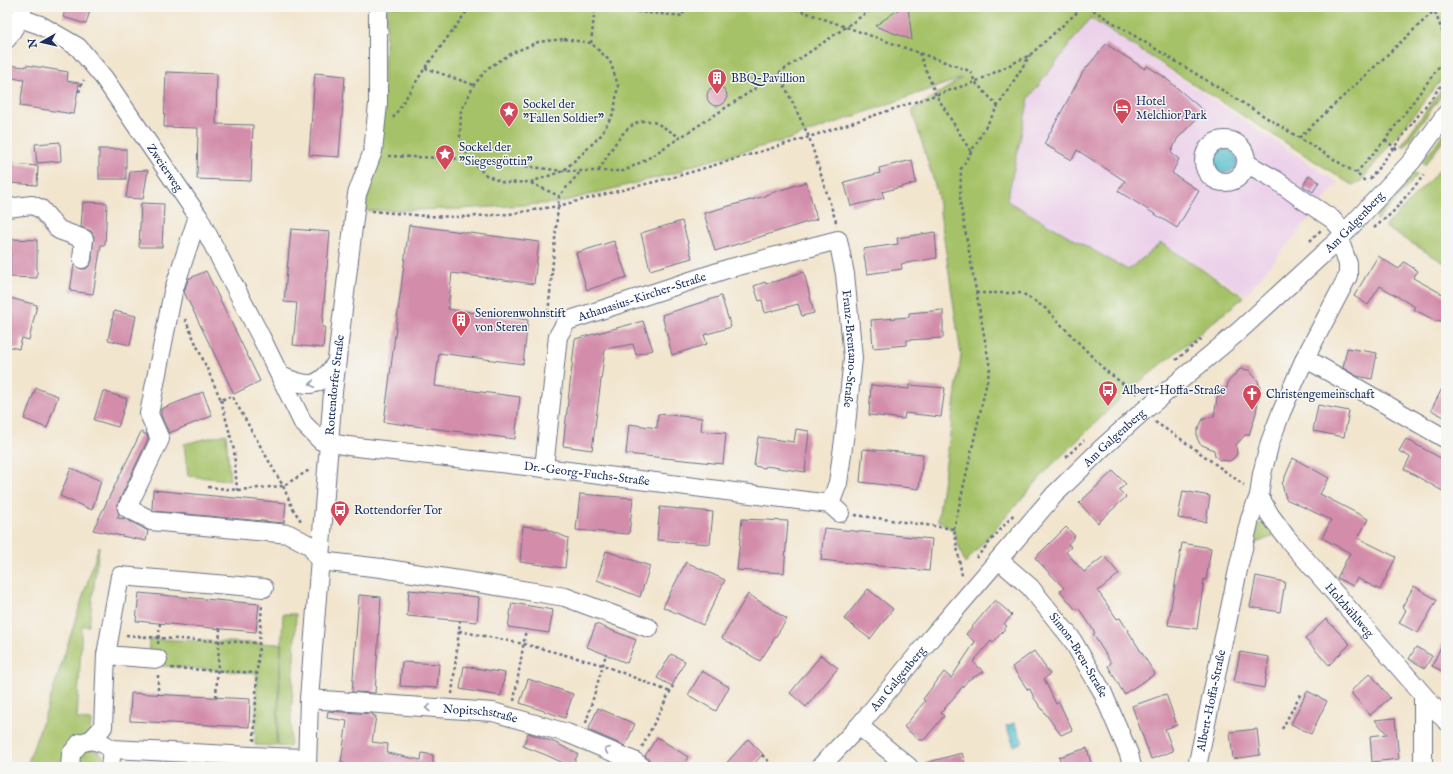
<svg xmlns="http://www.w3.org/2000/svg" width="1453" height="774" viewBox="0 0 1453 774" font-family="'IM FELL English',serif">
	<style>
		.built { fill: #ecd1ea }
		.green { fill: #a6c268; stroke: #607863 }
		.water { fill: #4ebbc7; stroke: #347592 }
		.building { fill: #d38daa }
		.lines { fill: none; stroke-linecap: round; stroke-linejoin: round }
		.minor-casing { stroke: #666f85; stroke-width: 20 }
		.path { stroke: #666f85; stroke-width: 2.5; stroke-dasharray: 3 3; stroke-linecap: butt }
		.minor { stroke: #fff; stroke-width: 18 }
		.oneway { stroke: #8d97ae }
		.labels { text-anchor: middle; stroke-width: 3; stroke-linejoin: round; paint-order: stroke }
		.poi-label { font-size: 12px; fill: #1b2f5e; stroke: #f6f6f2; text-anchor: start }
		.street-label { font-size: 12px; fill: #1b2f5e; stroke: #f6f6f2 }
	</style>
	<rect width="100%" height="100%" fill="#f6f6f2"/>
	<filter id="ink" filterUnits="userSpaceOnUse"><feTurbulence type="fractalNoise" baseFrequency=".025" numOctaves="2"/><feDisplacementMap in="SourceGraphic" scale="8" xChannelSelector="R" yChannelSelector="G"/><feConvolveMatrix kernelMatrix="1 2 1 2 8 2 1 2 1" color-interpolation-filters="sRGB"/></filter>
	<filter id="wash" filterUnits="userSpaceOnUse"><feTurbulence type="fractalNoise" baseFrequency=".012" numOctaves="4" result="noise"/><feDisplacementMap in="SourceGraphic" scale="16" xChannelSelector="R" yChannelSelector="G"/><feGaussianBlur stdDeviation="0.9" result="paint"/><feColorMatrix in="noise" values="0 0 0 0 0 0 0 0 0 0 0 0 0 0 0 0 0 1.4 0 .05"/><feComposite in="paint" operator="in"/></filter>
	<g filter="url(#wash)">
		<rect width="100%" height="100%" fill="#f2e5ce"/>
		<path class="built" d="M1090,18L1338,183L1246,295L1161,243L1128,270L1007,201L1029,98Z"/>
		<g class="green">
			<path d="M387,7H1446V74L1361,181L1352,185L1090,18L1029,98L1007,201L1128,270L1161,243L1244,297L1125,394L1048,469L965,563L953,531L938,520L961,355L937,192L912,110L962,78L790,139L683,168V171L557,203L460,209L364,211L381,134Z"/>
			<path d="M1446,83V89L1404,147L1401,145Z"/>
			<path d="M1446,130V137L1425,165L1422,162Z"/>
			<path d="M1446,163V264L1385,227Z"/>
			<path d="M1414,172L1417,175L1391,206L1376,221V218L1377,215Z"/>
			<path d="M226,434L230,480L188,476L184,444Z"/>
			<path d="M1262,523L1266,524L1273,535L1272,537L1253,544L1257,526Z"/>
			<path d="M99,546L89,626H82L77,719L91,720L90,740L69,767H32L28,762L48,706Z"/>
			<path d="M283,614H296L290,747L277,746Z"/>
			<path d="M149,639L281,644L276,746L255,745L257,673L148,665Z"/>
			<path d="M89,749C103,752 103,753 104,767H78L80,754Z"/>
		</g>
		<g class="water">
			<circle cx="1225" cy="161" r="12"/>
			<path d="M1014,723L1023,742L1014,746L1006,726Z"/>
		</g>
		<g id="blocks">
			<g class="building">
				<path d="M66,7H91L86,24L63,17Z"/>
				<path d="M902,7H908L912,40L875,26Z"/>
				<path d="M1106,44L1145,69L1147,66L1163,76L1204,111L1177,139L1171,153L1179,159L1172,173L1199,191L1177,228L1118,191L1125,181L1077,150L1072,160L1044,144L1083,72Z"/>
				<path d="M7,65L26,67V65L68,72L67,81L79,83L74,114L20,106L24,80L7,77Z"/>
				<path d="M166,72L217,74L216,124L253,125L251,181L197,179L198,128L164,127Z"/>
				<path d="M315,73L345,76L339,157L309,155Z"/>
				<circle cx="717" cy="96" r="10"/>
				<path d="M60,142L61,161L37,163L35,144Z"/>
				<rect x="99" y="149" width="27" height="30"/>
				<path d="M912,160L916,183L882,192L884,198L851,206L844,182L880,173L879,168Z"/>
				<path d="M11,164L38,166L37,185L10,183Z"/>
				<path d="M148,170L143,199L126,198L130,171Z"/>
				<path d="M1309,175L1319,182L1313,192L1303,186Z"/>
				<path d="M806,182L817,219L715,251L704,213L765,196V195Z"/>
				<path d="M83,202L107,203L105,245H101L93,294L70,291L74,265L81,269H86L90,265L92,260L94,236L91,231L81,227Z"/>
				<path d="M141,203L164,204L162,247H139Z"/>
				<path d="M682,221L692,258L650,270L641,233Z"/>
				<path d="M409,225L539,242L534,284L452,273L448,309L528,320L523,364L439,353L435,386L520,397L515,439L384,422Z"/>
				<path d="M291,229L330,232L322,327H325L323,348L293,345L297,303L284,302Z"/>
				<path d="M935,232L937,258L901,264L902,269L867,274L863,249L898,244L897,238Z"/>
				<path d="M11,239L37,240V278L10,277Z"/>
				<path d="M614,241L627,277L587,290L576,253Z"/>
				<path d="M1378,256L1399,269L1404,262L1418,271L1413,278L1446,296V320L1436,321L1413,309L1415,307L1380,286L1368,305L1354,296Z"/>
				<path d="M206,271L260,381L234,394L184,292L188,279Z"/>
				<path d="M804,272L814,313L802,316L798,304L765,313L762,300L759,301L754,286L765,282L766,284L790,277V276Z"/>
				<path d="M721,296L731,327L704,335L707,344L672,355L662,315Z"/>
				<path d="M10,298L37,305L29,340L22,338L19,349L7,346V312Z"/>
				<path d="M943,310V338L907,340V345L873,348L871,320L909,317V313Z"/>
				<path d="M114,311L136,316L130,345L108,340Z"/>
				<path d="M643,321L653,350L636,355L633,344L605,349L592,450L563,446L575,339Z"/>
				<path d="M1347,348L1377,353L1372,379L1357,376L1343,368Z"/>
				<path d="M1240,369L1249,370L1258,381L1260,388L1256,413L1249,435H1245L1236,445L1237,454L1233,459L1229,461L1220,460L1215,456L1214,450L1200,444L1197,438V431L1203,419L1214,416L1217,398L1221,389L1227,388L1228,382Z"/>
				<path d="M1446,381V418L1431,410Z"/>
				<path d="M871,385L909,389V385L945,388L941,417L905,413L904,419L869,415Z"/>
				<path d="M36,388L58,396L47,428L24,419Z"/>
				<path d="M103,391L127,399L118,427L94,420Z"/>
				<path d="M203,392L212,416L169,433L161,415V409Z"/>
				<path d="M1318,405L1349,411L1344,437L1313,431Z"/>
				<path d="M658,414L702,418L701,431L726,433L723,464L626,454L629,424L657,428Z"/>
				<path d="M796,429L809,431L805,472L766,466L765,468L754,466L758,437L794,442Z"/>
				<path d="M141,432L147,435L148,439L118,503L117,508L119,514L117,518L126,519L148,531L146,541L93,530Z"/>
				<path d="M1406,439L1446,461V493L1404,469L1410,457L1399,451Z"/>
				<path d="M863,449L923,454L919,489L860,482Z"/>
				<path d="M1293,458L1329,478L1320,494L1368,519L1358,538L1396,557L1380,590L1357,578L1353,586L1337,578L1350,553L1322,538L1331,520L1286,499L1282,484Z"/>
				<path d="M71,468L101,481L92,510L60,496Z"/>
				<path d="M1113,471L1126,484L1119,490L1126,497L1098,523L1079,503Z"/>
				<path d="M153,490L286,503L284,523L153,511L152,509Z"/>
				<path d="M1183,491L1210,496L1206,522L1178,518Z"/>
				<path d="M580,494L633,498L629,534L576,530Z"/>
				<path d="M660,507L713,512L710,544L657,540Z"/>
				<path d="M742,519L788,521L784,573L737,570Z"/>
				<path d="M523,526L548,529V530L568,538L565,568L520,562Z"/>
				<path d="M1066,527L1075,536L1068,544L1071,547L1066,552L1084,572L1104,556L1119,574L1098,591L1117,619L1120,618L1155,674L1124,694L1108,666L1111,663L1093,634L1095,633L1087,620L1078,608L1076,610L1060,591L1064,588L1035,558Z"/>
				<path d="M824,528L932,539L929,571L821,560Z"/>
				<path d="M1182,543L1211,548L1206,580L1204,579L1197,629L1168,625Z"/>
				<path d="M606,551L650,566L640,597L597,580Z"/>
				<path d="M686,562L725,580L703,625L663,607Z"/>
				<path d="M1256,576L1285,582L1280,612L1250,607Z"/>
				<path d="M1414,586L1437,600L1418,633L1399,623L1406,610L1402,607Z"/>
				<path d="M868,589L893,609L870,639L844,619Z"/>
				<path d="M409,590L479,597L477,622L407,616Z"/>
				<path d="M139,593L259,604L256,632L136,621Z"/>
				<path d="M748,594L787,619L760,661L722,638Z"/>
				<path d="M359,595L381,597L375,693L352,692Z"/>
				<path d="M995,600L1012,615L1004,624L1007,626L993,643L991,641L973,662L984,672L968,680L941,713L944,716L924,740H919L904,727L925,701L923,699L944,672L951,678L975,642L966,634Z"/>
				<path d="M512,603L553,610L549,633L508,627Z"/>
				<path d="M1326,619L1350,644L1329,665L1305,639Z"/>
				<path d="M596,624L636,640L627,663L587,647Z"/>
				<path d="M1446,636V673L1432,666Z"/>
				<path d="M1416,647L1432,656L1425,668L1409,659Z"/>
				<path d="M1034,651L1050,674L1044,679L1056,704L1059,702L1072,730L1061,735L1034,698L1030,689L1028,690L1012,667Z"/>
				<path d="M1240,652L1269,657L1264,688L1234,682Z"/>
				<path d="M671,654L685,661L672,686L657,678Z"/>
				<path d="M821,655L838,668L806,707L790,693Z"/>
				<path d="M402,662L439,664L437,688L400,686Z"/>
				<path d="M464,666L505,673L501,696L460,689Z"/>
				<path d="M702,671L729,687L716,711L688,695Z"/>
				<path d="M1370,673L1390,698L1370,715L1352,694V690Z"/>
				<path d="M528,679L573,694L565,718L520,703Z"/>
				<path d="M1307,691L1327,701L1311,734L1291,724Z"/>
				<path d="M131,693L250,699L249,727L130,721Z"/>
				<path d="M1166,694L1177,725L1165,729L1173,751L1151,759L1132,706Z"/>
				<path d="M598,708L635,724L625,746L588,730Z"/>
				<path d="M328,711L373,714V716H376L372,742L388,744L387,753L421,760L422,753L433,755V767H343V762H341L347,721L327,718Z"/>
				<path d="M1395,718L1399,759L1372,762L1370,736L1387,734L1375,720Z"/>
				<path d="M1257,729L1260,755L1233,759L1230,732Z"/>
				<path d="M528,733L554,742L578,754L572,767L546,755L523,746Z"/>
				<path d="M657,737L688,757L682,767H658L645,756Z"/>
				<path d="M748,739L763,754L751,767H723Z"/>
				<path d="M1087,748L1092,767H1062L1059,757Z"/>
				<path d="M962,753L966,767H925V763Z"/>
			</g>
		</g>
	</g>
	<g filter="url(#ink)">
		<use href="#blocks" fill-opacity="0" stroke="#666f85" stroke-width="1"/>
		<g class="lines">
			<defs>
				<g id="minor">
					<path id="s1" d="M20,18L40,25L78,47L104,78L198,216L261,337L303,423L321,441L348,446L544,468L830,504L840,513"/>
					<path d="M7,39L20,18L23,7"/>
					<circle cx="1225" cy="161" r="21"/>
					<path d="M1246,163L1276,180L1302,199L1332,219L1345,233"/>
					<path d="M7,208L32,205L41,209L59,230L84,239L82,259"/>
					<path d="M1305,358L1446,439"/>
					<path d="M281,376C309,388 318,389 336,363"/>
					<path id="s2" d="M544,468L558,336L567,321L727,269L838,240L845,274L853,358L846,425L838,483L830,504"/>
					<path id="s3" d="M1259,496L1270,515L1286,537L1446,721"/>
					<path d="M145,517L127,508L160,439L149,414L173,292L198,216"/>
					<path d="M151,521L289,534L311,546L320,561"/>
					<path id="s4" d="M999,560L1030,587L1071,638L1102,691L1129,754L1132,767"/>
					<path d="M320,561L381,568L491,585L565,597L649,628"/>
					<path d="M106,655L158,659"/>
					<path id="s5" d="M309,699L493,712L567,733L634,761L642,767"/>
					<path d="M859,726L909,767"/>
					<path d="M91,740L103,727L106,655L120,576L264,588"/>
					<path d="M70,767L71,754L80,743L91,740L102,743L112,749L272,757"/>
					<path d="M110,767L112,749"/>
					<path d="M272,767V757L307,758"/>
					<path id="s6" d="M307,767L309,699L333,392L357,194L373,151L378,104V7"/>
					<path id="s7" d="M820,767L859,726L931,638L1054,495L1101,449L1141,413L1238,332L1339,239L1412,161L1446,114"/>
					<path id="s8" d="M1197,767L1239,565L1250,519L1259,496L1262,474L1270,442L1281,413L1305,358L1348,276V264L1339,239"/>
					<path d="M1423,767V696"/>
				</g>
			</defs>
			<use href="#minor" class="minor-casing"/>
			<g class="path">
				<path d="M583,7L683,16L684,7"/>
				<path d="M790,7L970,71L975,82L998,106"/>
				<path d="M1088,7L1356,173L1367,183"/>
				<path d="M1433,7L1446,41"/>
				<path d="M564,39L591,43L610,61L618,85L614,112L601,135L583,153L563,171L531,182L504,183L486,175L469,159L460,136L461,111L474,85L488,68L512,53L538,42Z"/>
				<path d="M591,43L595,7"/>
				<path d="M919,53L936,95L971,152"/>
				<path d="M425,68L474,85"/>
				<path d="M779,74L809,137L837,225"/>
				<path d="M79,92L81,85L84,80"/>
				<path d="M393,118L425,68L470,7"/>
				<path d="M1299,138L1438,7"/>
				<path d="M1385,140L1399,151"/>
				<path d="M388,156L469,159L563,171H624L647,159L779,73L875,7"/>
				<path d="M599,170C609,154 628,113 653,122C662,125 672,133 680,137"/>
				<path d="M1356,173L1385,140L1446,57"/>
				<path d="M1370,179L1446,79"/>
				<path d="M531,183L559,196"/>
				<path d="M372,211L426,216L462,217L509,214L558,206L678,176L809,137L975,82L1030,55L1083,7"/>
				<path d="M1374,228L1392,213L1424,175"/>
				<path d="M1310,241L1321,230"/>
				<path d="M976,293H1022L1045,308L1106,371L1137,394"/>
				<path d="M550,317L548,315L559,196L581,171"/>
				<path d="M185,319L221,400L232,396L283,486L293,509L301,521"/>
				<path d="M1176,360L1204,337"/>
				<path d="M221,400L234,450L237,490"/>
				<path d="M1155,422L1181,439L1244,485"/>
				<path d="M1066,457L1084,440"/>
				<path d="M208,487L237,490L283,486L311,469"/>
				<path d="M855,515L954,529L962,576L963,577"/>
				<path d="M954,529L990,368L960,202L961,169L998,106L1030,55"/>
				<path d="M976,558L1014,514"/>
				<path d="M459,631L524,644L603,665L670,692"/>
				<path d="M126,635L158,638L259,643"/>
				<path d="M158,644L160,623"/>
				<path d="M171,668L257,673"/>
				<path d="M158,675V694"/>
				<path d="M452,694L460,621"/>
				<path d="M216,697L220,629"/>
				<path d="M514,701L526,629"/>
				<path d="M586,723L606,654"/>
				<path d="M1282,729L1301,693"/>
				<path d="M254,741L257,673L262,604"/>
				<path d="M642,747L673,686"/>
				<path d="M762,755L775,767"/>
			</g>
			<use href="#minor" class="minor"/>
		</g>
		<defs><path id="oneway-chevron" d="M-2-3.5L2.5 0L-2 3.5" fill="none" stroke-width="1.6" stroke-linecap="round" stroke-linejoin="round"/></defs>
		<g class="oneway">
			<use href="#oneway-chevron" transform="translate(312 384) rotate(170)"/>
			<use href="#oneway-chevron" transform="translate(428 708) rotate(-176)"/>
			<use href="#oneway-chevron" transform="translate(607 750) rotate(-157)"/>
		</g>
	</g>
	<defs>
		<symbol id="building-pin" viewBox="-11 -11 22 30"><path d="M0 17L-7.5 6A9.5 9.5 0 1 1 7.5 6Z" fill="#d1495b" stroke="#f6f6f2"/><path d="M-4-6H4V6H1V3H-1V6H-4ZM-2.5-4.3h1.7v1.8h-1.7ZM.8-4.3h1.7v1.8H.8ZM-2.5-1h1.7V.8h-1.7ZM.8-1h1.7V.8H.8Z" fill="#fff"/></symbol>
		<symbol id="hotel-pin" viewBox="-11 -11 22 30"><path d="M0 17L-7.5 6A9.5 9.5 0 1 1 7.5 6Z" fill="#d1495b" stroke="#f6f6f2"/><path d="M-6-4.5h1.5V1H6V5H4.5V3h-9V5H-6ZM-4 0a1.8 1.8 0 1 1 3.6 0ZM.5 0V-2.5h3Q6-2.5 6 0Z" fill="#fff"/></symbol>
		<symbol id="sight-pin" viewBox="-11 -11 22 30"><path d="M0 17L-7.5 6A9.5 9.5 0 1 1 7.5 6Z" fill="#d1495b" stroke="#f6f6f2"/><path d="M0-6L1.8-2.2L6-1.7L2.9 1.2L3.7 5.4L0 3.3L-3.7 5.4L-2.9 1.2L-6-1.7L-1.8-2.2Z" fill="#fff"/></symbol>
		<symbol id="bus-pin" viewBox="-11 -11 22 30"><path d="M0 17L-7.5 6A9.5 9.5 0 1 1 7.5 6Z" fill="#d1495b" stroke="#f6f6f2"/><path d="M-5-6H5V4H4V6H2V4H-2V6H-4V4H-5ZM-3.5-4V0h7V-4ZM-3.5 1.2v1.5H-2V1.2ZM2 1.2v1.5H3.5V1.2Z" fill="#fff"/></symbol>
		<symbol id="church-pin" viewBox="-11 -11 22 30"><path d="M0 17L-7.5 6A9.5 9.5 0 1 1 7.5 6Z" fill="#d1495b" stroke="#f6f6f2"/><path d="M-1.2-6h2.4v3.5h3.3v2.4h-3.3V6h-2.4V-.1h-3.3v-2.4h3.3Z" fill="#fff"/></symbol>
	</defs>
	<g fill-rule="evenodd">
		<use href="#building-pin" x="706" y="67" width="22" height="30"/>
		<use href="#hotel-pin" x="1111" y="97" width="22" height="30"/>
		<use href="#sight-pin" x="498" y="100" width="22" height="30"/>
		<use href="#sight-pin" x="434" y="143" width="22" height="30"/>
		<use href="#building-pin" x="450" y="309" width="22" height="30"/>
		<use href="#bus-pin" x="1097" y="379" width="22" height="30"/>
		<use href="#church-pin" x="1241" y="383" width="22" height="30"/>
		<use href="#bus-pin" x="329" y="499" width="22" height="30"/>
	</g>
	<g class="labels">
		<g class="poi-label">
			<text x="731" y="82">BBQ-Pavillion</text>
			<text x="1136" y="105">Hotel<tspan x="1136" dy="14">Melchior Park</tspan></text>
			<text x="523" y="108">Sockel der<tspan x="523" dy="14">"Fallen Soldier"</tspan></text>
			<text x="459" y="151">Sockel der<tspan x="459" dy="14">"Siegesgöttin"</tspan></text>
			<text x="475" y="317">Seniorenwohnstift<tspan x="475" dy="14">von Steren</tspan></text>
			<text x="1122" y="394">Albert-Hoffa-Straße</text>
			<text x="1266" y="398">Christengemeinschaft</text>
			<text x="354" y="514">Rottendorfer Tor</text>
		</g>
		<g class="street-label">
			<text dy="4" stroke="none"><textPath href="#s1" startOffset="214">Zweierweg</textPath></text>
			<text dy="4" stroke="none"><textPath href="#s7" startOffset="765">Am Galgenberg</textPath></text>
			<text dy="4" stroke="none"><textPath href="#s2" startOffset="229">Athanasius-Kircher-Straße</textPath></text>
			<text dy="4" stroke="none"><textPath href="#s2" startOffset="543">Franz-Brentano-Straße</textPath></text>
			<text dy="4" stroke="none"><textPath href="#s6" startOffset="383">Rottendorfer Straße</textPath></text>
			<text dy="4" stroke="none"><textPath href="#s7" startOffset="442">Am Galgenberg</textPath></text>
			<text dy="4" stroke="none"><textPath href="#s1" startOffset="798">Dr.-Georg-Fuchs-Straße</textPath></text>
			<text dy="4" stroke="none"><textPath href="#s3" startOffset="146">Holzbühlweg</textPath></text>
			<text dy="4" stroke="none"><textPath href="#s4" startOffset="125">Simon-Breu-Straße</textPath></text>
			<text dy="4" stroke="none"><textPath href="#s7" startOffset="118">Am Galgenberg</textPath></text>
			<text dy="4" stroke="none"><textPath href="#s8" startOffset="68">Albert-Hoffa-Straße</textPath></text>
			<text dy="4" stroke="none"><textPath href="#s5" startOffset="172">Nopitschstraße</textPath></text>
		</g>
	</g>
	<rect width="1453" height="774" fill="none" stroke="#f6f6f2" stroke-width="24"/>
	<g transform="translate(42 42) rotate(262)" stroke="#f6f6f2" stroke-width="3" paint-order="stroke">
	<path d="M0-3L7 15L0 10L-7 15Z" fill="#1b2f5e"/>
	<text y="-6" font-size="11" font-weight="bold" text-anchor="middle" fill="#1b2f5e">N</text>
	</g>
</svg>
